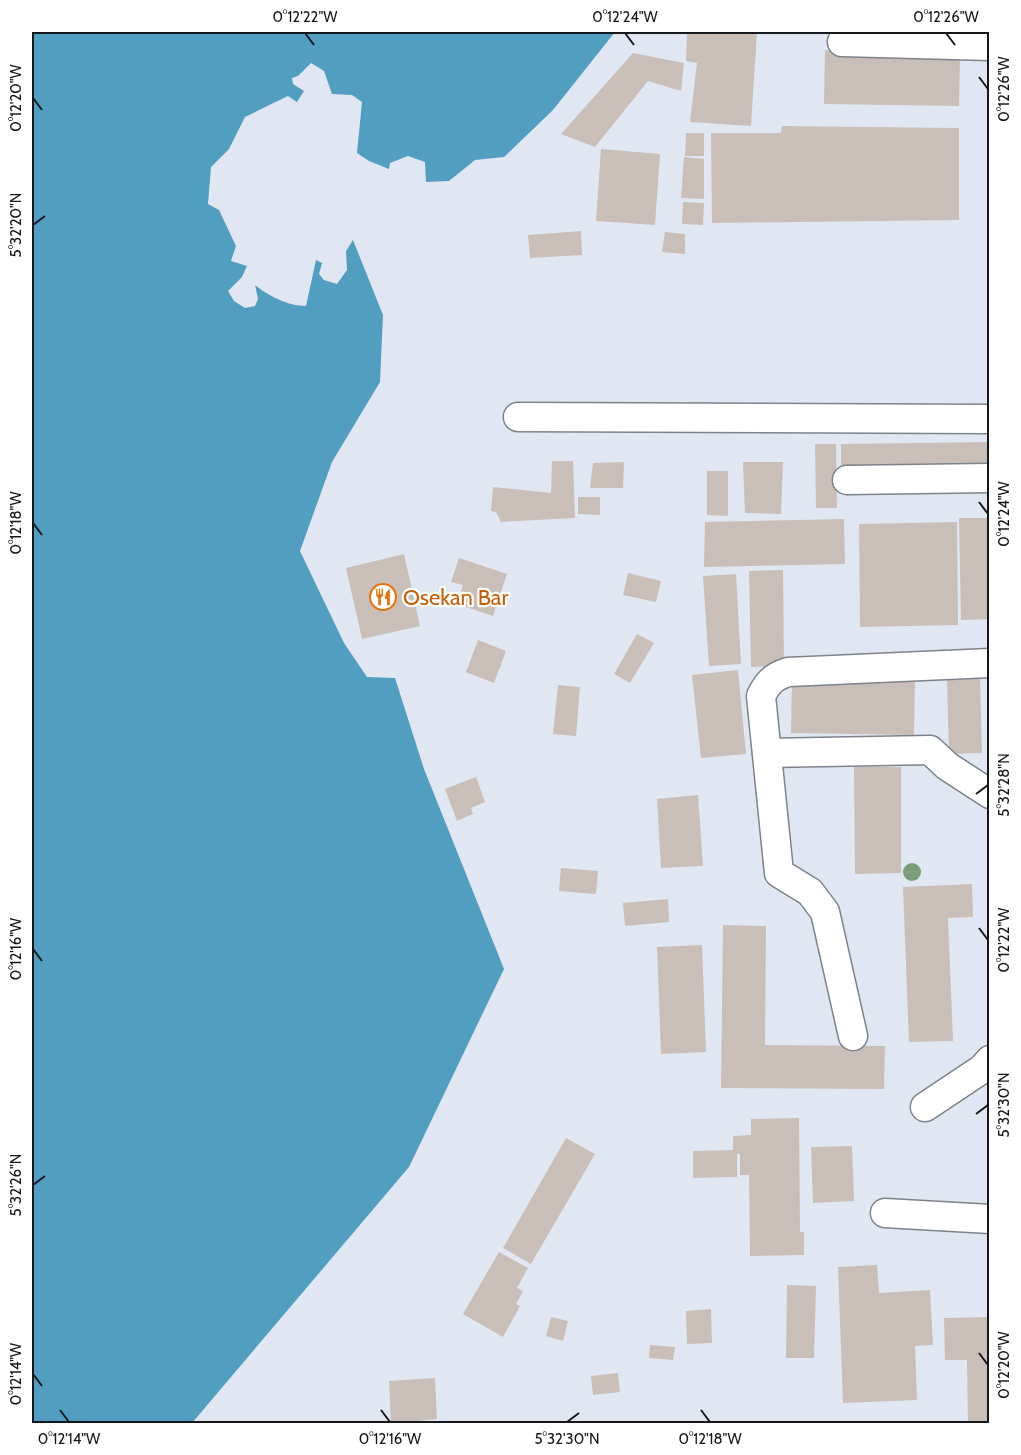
<svg xmlns="http://www.w3.org/2000/svg" width="1021" height="1455" viewBox="0 0 1021 1455" font-family="Cabin,sans-serif">
	<style>
		.water { fill: #519ec0 }
		.building { fill: #cabeb9 }
		.lines { fill: none; stroke-linecap: round; stroke-linejoin: round }
		.minor-casing { stroke: #7d828b; stroke-width: 31 }
		.minor { stroke: #fff; stroke-width: 28 }
		.tree { fill: #7a9e7b }
		.ticks { fill: none; stroke: #15171b; stroke-width: 2 }
		.labels { text-anchor: middle; stroke-width: 4.5; stroke-linejoin: round; paint-order: stroke }
		.food-label { font-size: 22px; fill: #c56008; stroke: #fff; text-anchor: start }
		.neatline { fill: none; stroke: #15171b; stroke-width: 2 }
		.ticks-label { font-size: 15px; text-anchor: middle; fill: #15171b }
	</style>
	<rect width="100%" height="100%" fill="#e1e7f2"/>
	<path class="water" d="M32,32H615L553,110L504,157L475,160L449,181L426,182L425,162L408,156L390,163L389,169L369,161L357,153L362,102L352,95L332,94L324,71L311,63L298,76L292,78L293,84L304,91L297,102L288,96L245,117L229,149L211,167L208,204L219,210L236,246L231,261L247,266L242,277L228,291L234,301L245,308L255,306L258,299L255,285C267,295 288,306 306,306L316,260L322,263L319,274L324,280L337,284L347,270L346,251L353,240L383,315L380,382L332,462L300,551L344,643L367,677L395,678L424,769L504,969L409,1167L192,1423H32Z"/>
	<g class="building">
		<path d="M687,32H757L751,126L690,122L697,63L686,61Z"/>
		<path d="M825,50L960,52L959,106L824,104Z"/>
		<path d="M633,53L684,63L681,91L648,81L595,147L561,134Z"/>
		<path d="M782,126L959,128V220L712,223L711,133H781Z"/>
		<path d="M686,133H704V156H685Z"/>
		<path d="M601,149L660,154L655,225L596,221Z"/>
		<path d="M684,157L704,159V199L681,198Z"/>
		<path d="M683,202L704,203L703,225L682,224Z"/>
		<path d="M581,231L582,255L530,258L528,235Z"/>
		<path d="M665,232L685,234V254L662,252Z"/>
		<path d="M990,442V467L841,470V444Z"/>
		<path d="M815,444H836L837,508H816Z"/>
		<path d="M552,461H573L575,518L501,522L496,512L491,511L493,487L551,493Z"/>
		<path d="M624,462L623,488H590L593,463Z"/>
		<path d="M743,462H783L781,514L745,513Z"/>
		<path d="M707,471H728V516L707,515Z"/>
		<path d="M578,497H600V515L578,514Z"/>
		<path d="M959,518H990V619L961,620Z"/>
		<path d="M844,519L845,564L704,567L705,522Z"/>
		<path d="M957,522L958,625L860,627L859,524Z"/>
		<path d="M404,554L420,626L362,639L346,568Z"/>
		<path d="M459,558L507,574L493,616L457,604L463,585L451,582Z"/>
		<path d="M783,570L784,666L751,667L749,571Z"/>
		<path d="M628,573L661,581L656,602L623,595Z"/>
		<path d="M736,574L741,664L709,666L703,576Z"/>
		<path d="M637,634L654,643L630,683L614,674Z"/>
		<path d="M478,640L506,651L494,683L466,672Z"/>
		<path d="M738,670L746,754L701,758L692,675Z"/>
		<path d="M792,678L915,679L914,735L791,733Z"/>
		<path d="M980,679L982,753L949,754L947,680Z"/>
		<path d="M558,685L580,687L576,736L553,734Z"/>
		<path d="M854,767H901V873L855,874Z"/>
		<path d="M476,777L485,802L471,808L473,814L457,821L445,789Z"/>
		<path d="M698,795L703,866L661,868L657,799Z"/>
		<path d="M561,868L598,871L596,894L559,891Z"/>
		<path d="M972,884L973,917L948,918L953,1041L909,1042L903,887Z"/>
		<path d="M668,899L669,922L625,926L623,903Z"/>
		<path d="M723,925L766,926L765,1045L885,1046L884,1089L721,1088Z"/>
		<path d="M702,945L706,1052L661,1054L657,947Z"/>
		<path d="M799,1118L800,1232H804V1255L750,1256L749,1175H740V1154H737V1177L693,1178V1151L733,1150V1136L751,1135V1119Z"/>
		<path d="M566,1138L595,1154L531,1264L503,1248Z"/>
		<path d="M852,1146L854,1201L813,1203L811,1147Z"/>
		<path d="M499,1252L528,1268L517,1288L523,1291L516,1304L520,1306L503,1337L463,1314Z"/>
		<path d="M877,1265L879,1293L930,1290L933,1345L915,1346L917,1400L843,1403L838,1267Z"/>
		<path d="M787,1285L816,1286L814,1358H786Z"/>
		<path d="M711,1309L712,1343L687,1344L686,1311Z"/>
		<path d="M551,1317L568,1321L563,1341L546,1336Z"/>
		<path d="M990,1317V1424H968L967,1360H945L944,1318Z"/>
		<path d="M650,1345L675,1347L673,1360L649,1358Z"/>
		<path d="M618,1373L620,1392L593,1395L591,1376Z"/>
		<path d="M435,1378L437,1419L391,1424L389,1381Z"/>
	</g>
	<g class="lines">
		<defs>
			<g id="minor">
				<path d="M842,42L990,46"/>
				<path d="M518,417L990,419"/>
				<path d="M847,480L990,478"/>
				<path d="M767,753L930,750L947,766L990,794"/>
				<path d="M853,1036L825,912L810,892L779,873L761,696C768,682 773,677 788,672L990,663"/>
				<path d="M925,1107L982,1069L990,1060"/>
				<path d="M885,1213L990,1219"/>
			</g>
		</defs>
		<use href="#minor" class="minor-casing"/>
		<use href="#minor" class="minor"/>
	</g>
	<circle class="tree" cx="912" cy="872" r="9"/>
	<path class="ticks" d="M305,33L314,45M625,33L634,45M946,33L955,45M979,77L988,89M33,98L42,110M33,225L45,216M979,502L988,514M33,523L42,535M976,794L988,785M979,928L988,940M33,949L42,961M976,1114L988,1105M33,1185L45,1176M979,1353L988,1365M33,1374L42,1386M60,1410L69,1422M381,1410L390,1422M701,1410L710,1422M567,1422L579,1413"/>
	<defs>
		<symbol id="restaurant-ring" viewBox="-11 -11 22 22"><circle r="9.5" fill="#fff" stroke="#e8710a" stroke-width="1.5"/><path d="M-5-6h1v4h1v-4h1v4h1v-4h1v5L-1.5 .5V6h-2V.5L-5-1ZM5-6V6H3V1.5H1.5Q1.5-4 5-6Z" fill="#e8710a"/></symbol>
	</defs>
	<g fill-rule="evenodd">
		<use href="#restaurant-ring" x="368" y="582" width="30" height="30"/>
	</g>
	<g class="labels">
		<g class="food-label">
			<text x="403" y="605">Osekan Bar</text>
		</g>
	</g>
	<rect width="1021" height="1455" fill="none" stroke="#ffffff" stroke-width="66"/>
	<rect x="33" y="33" width="955" height="1389" class="neatline"/>
	<g class="ticks-label">
		<text x="305" y="22">0°12'22"W</text>
		<text x="625" y="22">0°12'24"W</text>
		<text x="946" y="22">0°12'26"W</text>
		<text transform="translate(1004 89) rotate(-90)" y="5">0°12'26"W</text>
		<text transform="translate(16 98) rotate(-90)" y="5">0°12'20"W</text>
		<text transform="translate(16 225) rotate(-90)" y="5">5°32'20"N</text>
		<text transform="translate(1004 514) rotate(-90)" y="5">0°12'24"W</text>
		<text transform="translate(16 523) rotate(-90)" y="5">0°12'18"W</text>
		<text transform="translate(1004 785) rotate(-90)" y="5">5°32'28"N</text>
		<text transform="translate(1004 940) rotate(-90)" y="5">0°12'22"W</text>
		<text transform="translate(16 949) rotate(-90)" y="5">0°12'16"W</text>
		<text transform="translate(1004 1105) rotate(-90)" y="5">5°32'30"N</text>
		<text transform="translate(16 1185) rotate(-90)" y="5">5°32'26"N</text>
		<text transform="translate(1004 1365) rotate(-90)" y="5">0°12'20"W</text>
		<text transform="translate(16 1374) rotate(-90)" y="5">0°12'14"W</text>
		<text x="69" y="1444">0°12'14"W</text>
		<text x="390" y="1444">0°12'16"W</text>
		<text x="567" y="1444">5°32'30"N</text>
		<text x="710" y="1444">0°12'18"W</text>
	</g>
</svg>
